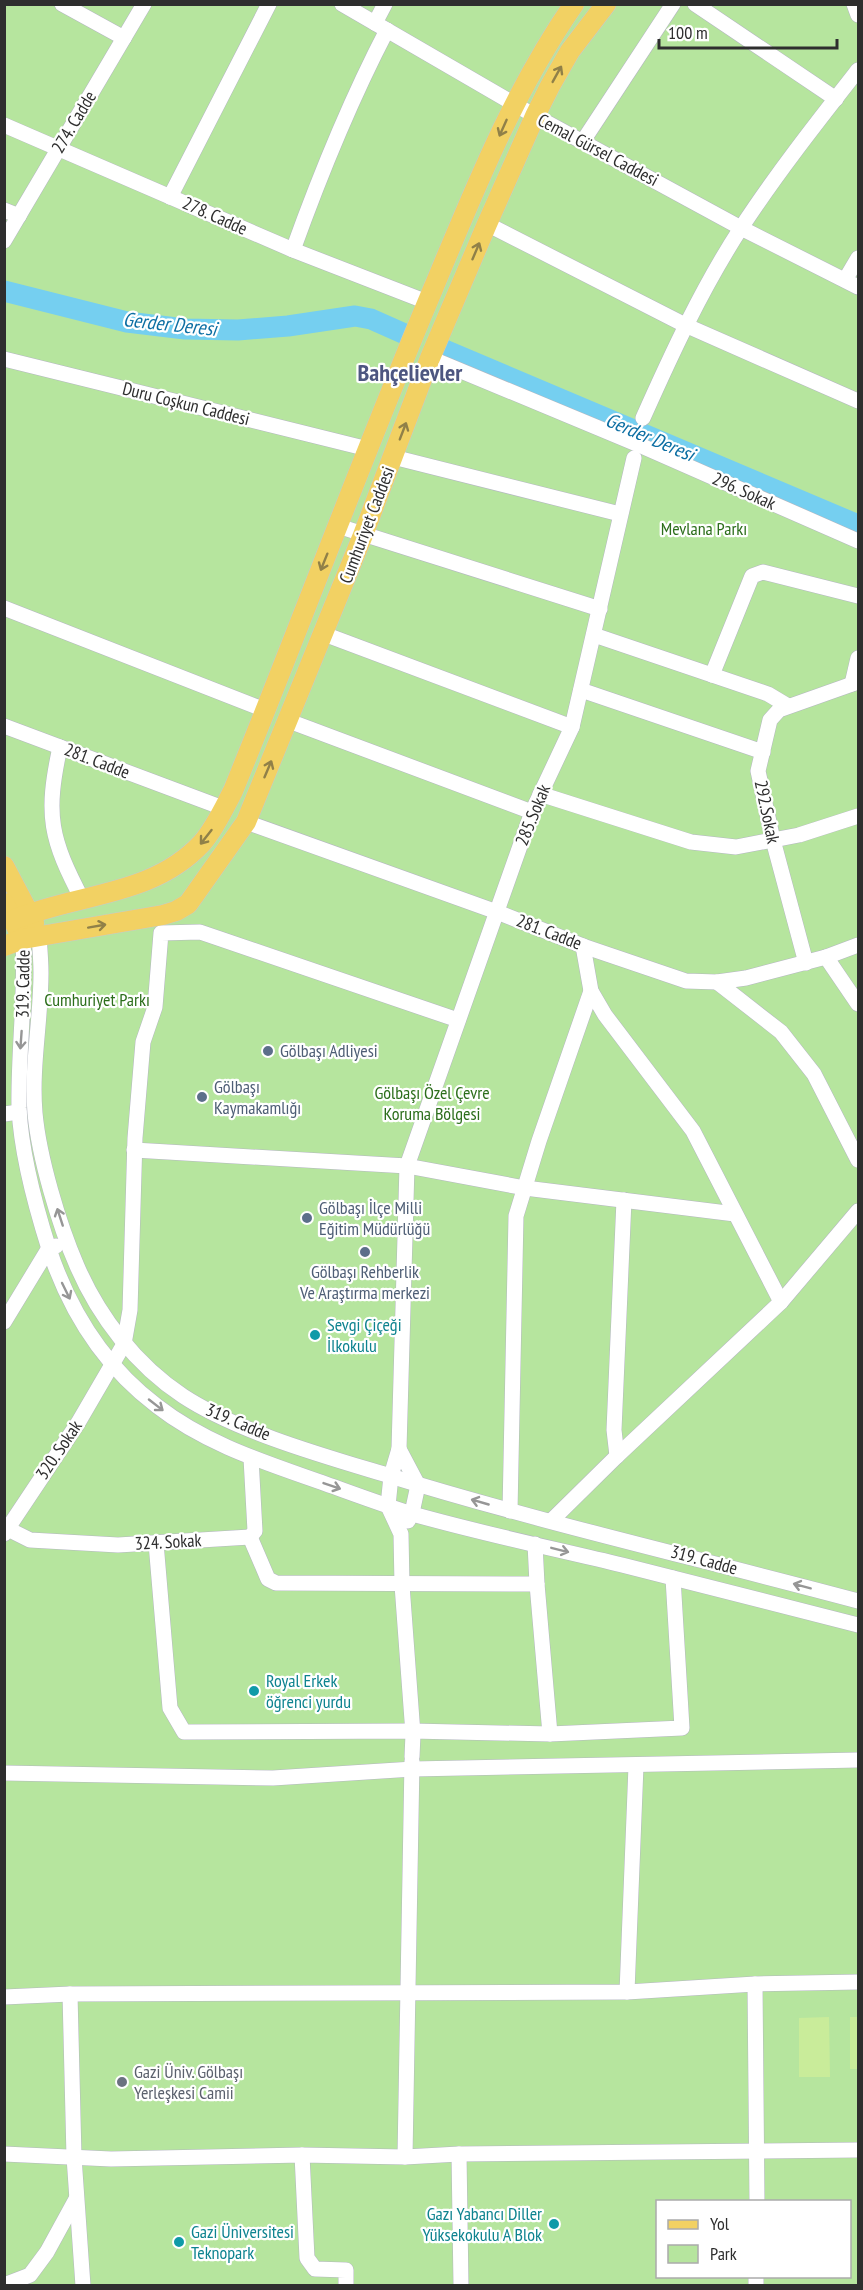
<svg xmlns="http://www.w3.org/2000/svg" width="863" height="2290" viewBox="0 0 863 2290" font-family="'PT Sans Narrow',sans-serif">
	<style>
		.green { fill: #b6e59e; fill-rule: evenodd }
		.pitch { fill: #c9ec9a }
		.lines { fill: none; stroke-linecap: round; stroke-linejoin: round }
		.river { stroke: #75cff0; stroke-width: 21 }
		.minor-casing { stroke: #b4b7c1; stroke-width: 16 }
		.major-casing { stroke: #c9c9c9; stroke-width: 21 }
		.minor { stroke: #fff; stroke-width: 15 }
		.major { stroke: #f2d163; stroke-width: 20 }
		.oneway { stroke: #908048 }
		.oneway2 { stroke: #969696 }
		.service-dot { fill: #5c6f8a; stroke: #fff; stroke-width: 2 }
		.culture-dot { fill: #0f9aa8; stroke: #fff; stroke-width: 2 }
		.worship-dot { fill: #6b7280; stroke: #fff; stroke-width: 2 }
		.labels { text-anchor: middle; stroke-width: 4.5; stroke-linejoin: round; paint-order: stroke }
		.street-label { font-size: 18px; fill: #2e2e2e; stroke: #fff }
		.park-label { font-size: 18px; fill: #2c6e1b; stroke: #fff }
		.service-label { font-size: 18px; fill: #4e5e75; stroke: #fff; text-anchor: start }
		.culture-label { font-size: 18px; fill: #0d838f; stroke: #fff; text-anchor: start }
		.worship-label { font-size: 18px; fill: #5b616d; stroke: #fff; text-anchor: start }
		.water-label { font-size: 20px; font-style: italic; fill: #0d6fa3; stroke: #fff }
		.district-label { font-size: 24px; font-weight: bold; fill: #4d5680; stroke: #fff }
	</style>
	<rect width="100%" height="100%" fill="#efe9e1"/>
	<path class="green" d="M5,5H858V2285H5ZM658,2202H850V2276H658Z"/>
	<g class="pitch">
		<path d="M829,2017L830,2077H799V2018Z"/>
		<rect x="850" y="2017" width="8" height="52"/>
	</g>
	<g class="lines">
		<g class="river">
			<path d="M4,291L127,322L185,329L238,330L288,326L355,316L371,319L407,335"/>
			<path d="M442,349L858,525"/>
		</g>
		<defs>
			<g id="minor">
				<path d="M62,4L124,38"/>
				<path d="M342,4L535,116L741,228L858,287"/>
				<path d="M695,4L836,99"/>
				<path d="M854,4L858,15"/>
				<path d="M375,23L385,4"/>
				<path d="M4,125L293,250L427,302"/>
				<path d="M583,141L673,4"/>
				<path d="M170,197L269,4"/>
				<path d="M4,210L19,216"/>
				<path d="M487,224L685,325L858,401"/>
				<path d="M4,241L144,4"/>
				<path d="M293,250C320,175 350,101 387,30"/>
				<path d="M845,280L858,258"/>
				<path d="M430,358L644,447L858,541"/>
				<path d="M4,359L368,449"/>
				<path d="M643,418C672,353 702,288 741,228C777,173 818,121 858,70"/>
				<path d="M393,457L620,514"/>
				<path d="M338,526L600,609"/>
				<path d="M4,608L265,710"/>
				<path d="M324,634L572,727"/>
				<path d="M594,635L768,694L788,706"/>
				<path d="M712,675L752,576L763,572L858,596"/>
				<path d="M852,684L858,658"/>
				<path d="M581,690L763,752"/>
				<path d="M289,721L532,812"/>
				<path d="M4,726L223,808"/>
				<path d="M60,747C45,816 50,838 83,901"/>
				<path d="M540,794L691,842L736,847L799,835L858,816"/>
				<path d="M246,822L497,912L583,946L686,981L717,982L746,978L826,957L858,945"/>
				<path d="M39,937C40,949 41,961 41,973C41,1020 31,1067 35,1113C39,1157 59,1225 77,1266C99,1317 136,1365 183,1396C238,1432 324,1456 387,1475C543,1523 701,1559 858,1601"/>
				<path d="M23,939C26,996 18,1052 19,1108C21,1151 36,1208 49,1249C70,1312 104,1366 157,1406C207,1445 267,1463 326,1484C354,1494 381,1504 409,1513C479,1533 551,1548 622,1565C701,1585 780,1605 858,1625"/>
				<path d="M583,946L591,991L605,1015L693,1131L781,1302"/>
				<path d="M826,957L858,1004"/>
				<path d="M806,963L773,840L758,771L770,720L779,710L858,682"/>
				<path d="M717,982L781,1032L814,1074L858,1160"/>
				<path d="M4,1114L19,1112"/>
				<path d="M134,1150L407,1166L525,1188L735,1214"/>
				<path d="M4,1322L49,1248L56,1246"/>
				<path d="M399,1449L418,1485L412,1513L408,1521"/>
				<path d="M617,1456L614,1430L624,1200"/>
				<path d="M510,1511L516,1216L539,1141L591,991"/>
				<path d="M551,1521L617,1456L781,1302L858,1211"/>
				<path d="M8,1529L30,1540L118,1545L250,1537L255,1531L251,1458"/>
				<path d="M4,1534L78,1423L124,1344L130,1310L135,1138L143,1042L155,1007L161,933L200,932L458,1020"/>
				<path d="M250,1537L268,1579L276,1583L537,1584"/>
				<path d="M156,1543L170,1708L184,1732L412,1731L550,1734L682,1728L673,1578"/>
				<path d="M535,1544L537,1584L550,1734"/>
				<path d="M412,1757L413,1734L402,1585L401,1534L388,1506L391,1476L399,1449L407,1166L532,812L572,727L634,458"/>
				<path d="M4,1773L273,1778L413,1769L858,1760"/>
				<path d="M755,1984L757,2202"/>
				<path d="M627,1992L636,1766"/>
				<path d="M70,1994L74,2157L83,2286"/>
				<path d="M4,1997L70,1994L627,1992L755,1984L858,1982"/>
				<path d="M4,2154L111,2159L302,2155L405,2157L459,2154L858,2150"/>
				<path d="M459,2154L461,2286"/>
				<path d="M302,2155L307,2258L315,2269L346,2270V2286"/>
				<path d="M405,2157L412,1761"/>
				<path d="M4,2285L30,2275L47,2252L76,2199"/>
				<path d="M756,2286V2276"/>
			</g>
			<g id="major">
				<path d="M4,866L34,923"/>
				<path d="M4,903L19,932"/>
				<path d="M13,920C77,893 152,897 202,843C215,828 224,808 233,791C301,624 363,455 433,289C474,191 513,92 574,4"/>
				<path d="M4,946L23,939L163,915L176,911L188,904L246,822L363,535L430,358L487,224L535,116L550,86L570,51L606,4"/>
			</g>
		</defs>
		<use href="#minor" class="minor-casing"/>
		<use href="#major" class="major-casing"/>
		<use href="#minor" class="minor"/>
		<use href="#major" class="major"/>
	</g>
	<defs><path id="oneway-shaft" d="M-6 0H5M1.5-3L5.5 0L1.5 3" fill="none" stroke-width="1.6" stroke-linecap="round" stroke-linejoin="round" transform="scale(1.5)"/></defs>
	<g class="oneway">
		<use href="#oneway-shaft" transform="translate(557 74) rotate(-61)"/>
		<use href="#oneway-shaft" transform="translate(503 128) rotate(114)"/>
		<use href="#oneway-shaft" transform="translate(476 251) rotate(-67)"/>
		<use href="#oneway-shaft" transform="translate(403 431) rotate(-69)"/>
		<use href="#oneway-shaft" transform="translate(324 562) rotate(112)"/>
		<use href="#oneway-shaft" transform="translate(268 769) rotate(-67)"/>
		<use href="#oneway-shaft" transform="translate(206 837) rotate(128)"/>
		<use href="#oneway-shaft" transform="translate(97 926) rotate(-10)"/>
	</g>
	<g class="oneway2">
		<use href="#oneway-shaft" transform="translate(21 1040) rotate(94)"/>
		<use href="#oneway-shaft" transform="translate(60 1217) rotate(-108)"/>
		<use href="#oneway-shaft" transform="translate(66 1291) rotate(64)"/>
		<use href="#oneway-shaft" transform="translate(156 1405) rotate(38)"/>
		<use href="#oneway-shaft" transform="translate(332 1486) rotate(19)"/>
		<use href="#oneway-shaft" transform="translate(480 1502) rotate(-164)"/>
		<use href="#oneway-shaft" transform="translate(560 1550) rotate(14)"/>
		<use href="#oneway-shaft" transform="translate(802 1586) rotate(-165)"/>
	</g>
	<g class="service-dot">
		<circle cx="268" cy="1051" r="6"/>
		<circle cx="202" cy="1097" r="6"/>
		<circle cx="307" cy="1218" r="6"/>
		<circle cx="365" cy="1252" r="6"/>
	</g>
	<g class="culture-dot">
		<circle cx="315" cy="1335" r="6"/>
		<circle cx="254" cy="1691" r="6"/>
		<circle cx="554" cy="2224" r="6"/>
		<circle cx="179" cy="2242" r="6"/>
	</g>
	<circle class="worship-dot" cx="122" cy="2082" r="6"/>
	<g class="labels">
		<g class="street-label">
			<text transform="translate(74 122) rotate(-59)" y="6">274. Cadde</text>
			<text transform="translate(598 150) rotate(28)" y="6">Cemal Gürsel Caddesi</text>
			<text transform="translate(215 216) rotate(24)" y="6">278. Cadde</text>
			<text transform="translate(186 404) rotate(14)" y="6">Duru Coşkun Caddesi</text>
			<text transform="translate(744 491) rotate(24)" y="6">296. Sokak</text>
			<text transform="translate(367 525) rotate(-69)" y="6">Cumhuriyet Caddesi</text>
			<text transform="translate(97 761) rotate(21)" y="6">281. Cadde</text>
			<text transform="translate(767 812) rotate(78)" y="6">292.Sokak</text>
			<text transform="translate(533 815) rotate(-68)" y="6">285.Sokak</text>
			<text transform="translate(549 932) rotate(21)" y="6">281. Cadde</text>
			<text transform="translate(23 984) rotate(-89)" y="6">319. Cadde</text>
			<text transform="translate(238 1422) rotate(23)" y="6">319. Cadde</text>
			<text transform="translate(59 1450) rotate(-56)" y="6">320. Sokak</text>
			<text transform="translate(168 1542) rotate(-3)" y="6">324. Sokak</text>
			<text transform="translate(704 1560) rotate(15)" y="6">319. Cadde</text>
		</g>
		<g class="park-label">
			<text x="704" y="535">Mevlana Parkı</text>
			<text x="97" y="1006">Cumhuriyet Parkı</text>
			<text x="432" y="1099">Gölbaşı Özel Çevre<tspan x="432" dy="21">Koruma Bölgesi</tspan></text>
		</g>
		<g class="service-label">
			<text x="280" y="1057">Gölbaşı Adliyesi</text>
			<text x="214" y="1093">Gölbaşı<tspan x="214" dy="21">Kaymakamlığı</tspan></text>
			<text x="319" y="1214">Gölbaşı İlçe Milli<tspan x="319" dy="21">Eğitim Müdürlüğü</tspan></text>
			<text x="365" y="1278" text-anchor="middle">Gölbaşı Rehberlik<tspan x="365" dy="21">Ve Araştırma merkezi</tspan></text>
		</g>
		<g class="culture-label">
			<text x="327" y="1331">Sevgi Çiçeği<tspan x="327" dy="21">İlkokulu</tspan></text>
			<text x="266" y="1687">Royal Erkek<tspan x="266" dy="21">öğrenci yurdu</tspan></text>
			<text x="542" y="2220" text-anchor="end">Gazı Yabancı Diller<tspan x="542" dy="21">Yüksekokulu A Blok</tspan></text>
			<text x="191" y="2238">Gazi Üniversitesi<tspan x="191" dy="21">Teknopark</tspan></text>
		</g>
		<g class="worship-label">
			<text x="134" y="2078">Gazi Üniv. Gölbaşı<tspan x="134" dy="21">Yerleşkesi Camii</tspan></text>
		</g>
		<g class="water-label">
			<text transform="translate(170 324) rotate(6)" y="7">Gerder Deresi</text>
			<text transform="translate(650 437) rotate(23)" y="7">Gerder Deresi</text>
		</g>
		<g class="district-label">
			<text x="410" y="381">Bahçelievler</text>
		</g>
	</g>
	<rect width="863" height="2290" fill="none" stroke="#2e2e2e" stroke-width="12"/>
	<rect x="656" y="2200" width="195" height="78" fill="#ffffff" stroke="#ababab" stroke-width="1.5"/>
	<rect x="668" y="2220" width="30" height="9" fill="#f2d163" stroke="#ababab" stroke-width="1.5"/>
	<text x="710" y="2230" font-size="18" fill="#2e2e2e">Yol</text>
	<rect x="668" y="2245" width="30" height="18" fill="#b6e59e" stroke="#ababab" stroke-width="1.5"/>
	<text x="710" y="2260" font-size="18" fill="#2e2e2e">Park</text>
	<path d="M659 39v9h178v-9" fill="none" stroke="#2e2e2e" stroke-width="3"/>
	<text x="668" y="39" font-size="18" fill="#2e2e2e" stroke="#ffffff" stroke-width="4.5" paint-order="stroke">100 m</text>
</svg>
